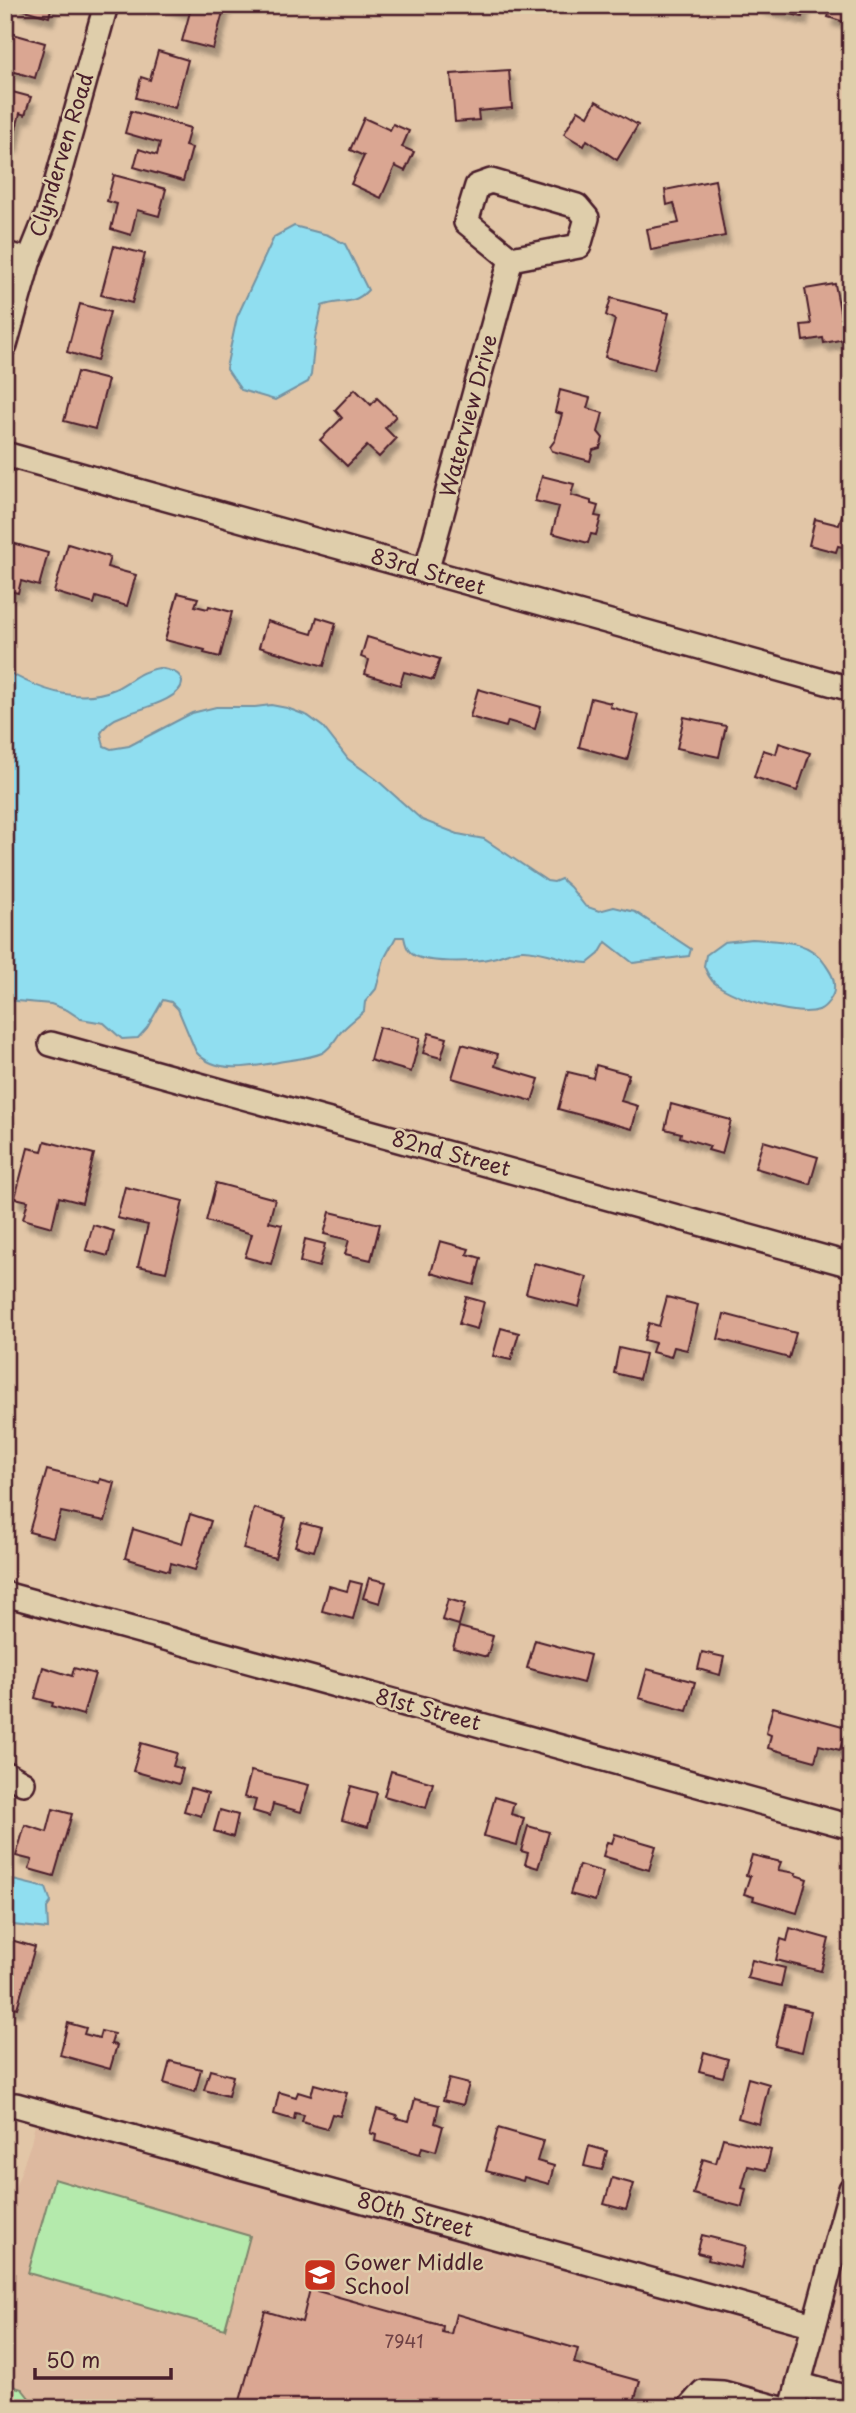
<svg xmlns="http://www.w3.org/2000/svg" width="856" height="2413" viewBox="0 0 856 2413" font-family="'Playpen Sans',sans-serif">
	<style>
		.built { fill: #ddb99f }
		.green { fill: #b4eaac; stroke: #7f846c; stroke-width: 2 }
		.water { fill: #90def0; stroke: #7492a1; stroke-width: 2 }
		.building { fill: #daa692; stroke: #4a1f2b; stroke-width: 2; filter: url(#shadow) }
		.lines { fill: none; stroke-linecap: round; stroke-linejoin: round }
		.minor-casing { stroke: #4a1f2b; stroke-width: 28 }
		.minor { stroke: #dfceab; stroke-width: 23 }
		.labels { text-anchor: middle; stroke-width: 5; stroke-linejoin: round; paint-order: stroke }
		.number-label { font-size: 18px; fill: #6e4145 }
		.street-label { font-size: 21px; fill: #4a1f2b; stroke: #dfceab }
		.poi-label { font-size: 21px; fill: #4a1f2b; stroke: #dfceab; text-anchor: start }
	</style>
	<defs>
		<filter id="shadow"><feDropShadow dx="4.5" dy="8" stdDeviation="2" flood-color="#0004"/></filter>
	</defs>
	<rect width="100%" height="100%" fill="#e2c6a7"/>
	<filter id="ink" filterUnits="userSpaceOnUse"><feTurbulence type="fractalNoise" baseFrequency=".0143" numOctaves="2"/><feDisplacementMap in="SourceGraphic" scale="14" xChannelSelector="R" yChannelSelector="G"/><feConvolveMatrix kernelMatrix="1 2 1 2 8 2 1 2 1" color-interpolation-filters="sRGB"/></filter>
	<g filter="url(#ink)">
		<g class="built">
			<path d="M38,2111L814,2325L792,2408H5V2226L13,2194L31,2143Z"/>
			<path d="M851,2231V2408H801Z"/>
		</g>
		<g class="green">
			<path d="M54,2179L250,2236L225,2329L28,2273Z"/>
			<path d="M5,2384L22,2389L37,2408H5Z"/>
		</g>
		<g class="water">
			<path d="M294,226L328,235L345,244L368,290C353,306 341,299 322,306L315,338L311,375L308,382L275,400L241,390L226,368L237,317L274,237Z"/>
			<path d="M159,668C167,670 180,671 182,681C184,700 135,710 122,716C113,719 106,724 101,733L104,746L111,749L129,746L192,713L216,707H255L271,705L287,708L308,716L323,727L348,759L376,779L422,820L458,834L484,839L547,881L554,882L561,879L570,887L585,906L599,911L614,907L635,912L691,949L689,956L633,963L606,942L599,954L588,963C565,962 546,950 523,950C511,950 503,956 492,958C477,962 421,965 410,952C407,949 405,942 404,937H396L384,959L376,989L365,1002L364,1011C357,1018 347,1025 340,1033C334,1041 331,1048 322,1053C310,1058 296,1059 284,1061C256,1066 217,1076 196,1052L178,1009L171,1002L163,1000L147,1028L138,1038L122,1039L104,1023L81,1019L67,1010L51,1004L5,1000V670C37,689 78,705 115,689C130,682 141,670 159,668Z"/>
			<path d="M752,939C779,941 809,939 825,964C831,973 835,978 834,989C834,996 826,1007 819,1010C797,1018 735,998 716,984C710,980 707,973 704,966L706,955L724,942Z"/>
			<path d="M5,1878L46,1888L51,1902L47,1908L48,1929L5,1924Z"/>
		</g>
		<g class="building">
			<path d="M17,5H52L49,17L17,8Z"/>
			<path d="M166,5H225L213,49L182,41L190,12Z"/>
			<path d="M757,5H805L802,17Z"/>
			<path d="M832,5H851V24L828,17Z"/>
			<path d="M6,32L45,43L35,78L5,69Z"/>
			<path d="M158,51L188,60L175,108L136,98L141,77L150,80Z"/>
			<path d="M509,70L512,108L478,111L479,120L455,122L451,74Z"/>
			<path d="M5,90L31,97L25,115L20,113L12,145L5,143Z"/>
			<path d="M596,101L638,125L617,160L587,140L584,146L564,134L578,110L588,116Z"/>
			<path d="M131,111L190,128L185,146L192,148L183,181L134,167L139,149L157,155L160,143L125,133Z"/>
			<path d="M364,118L390,130L393,124L409,131L402,147L414,152L405,171L395,166L381,198L351,184L364,156L350,150Z"/>
			<path d="M114,175L166,189L159,216L137,210L131,235L111,229L117,204L107,201Z"/>
			<path d="M715,180L725,236L651,250L647,229L679,223L674,203L667,205L665,190Z"/>
			<path d="M114,246L145,254L132,303L101,295Z"/>
			<path d="M835,284L845,339L824,343L823,338L803,341L801,325L811,324L805,289Z"/>
			<path d="M611,298L669,313L654,370L605,357L615,320L606,315Z"/>
			<path d="M80,304L110,312L97,361L67,352Z"/>
			<path d="M77,372L108,380L95,429L64,421Z"/>
			<path d="M355,389L371,405L377,398L396,416L385,428L396,439L379,457L367,446L347,466L320,440L342,418L335,410Z"/>
			<path d="M560,390L590,398L587,408L603,413L598,432L603,438L600,448L593,450L590,461L552,451L550,447L555,440L562,414L555,412Z"/>
			<path d="M542,476L574,484L571,495L591,501V504L598,506L595,516L601,517L596,535L591,534L588,543L552,533L559,507L535,501Z"/>
			<path d="M842,515L851,517V549L838,546L836,552L809,545L815,519L839,525Z"/>
			<path d="M5,541L48,553L39,586L21,581L18,593L5,590Z"/>
			<path d="M68,544L110,557L107,567L136,575L127,606L96,597L94,604L54,592Z"/>
			<path d="M178,593L198,598L195,606L208,609L209,606L232,612L220,657L204,653L205,650L165,640Z"/>
			<path d="M317,617L336,623L324,666L259,647L267,621L312,634Z"/>
			<path d="M367,637L440,659L433,680L404,672L400,685L365,674L369,660L361,657Z"/>
			<path d="M478,689L541,707L535,729L508,721L506,727L470,717Z"/>
			<path d="M591,698L611,703L610,707L639,715L627,760L579,747Z"/>
			<path d="M684,717L726,726L719,757L677,748Z"/>
			<path d="M779,743L810,753L797,791L754,777L763,750L776,754Z"/>
			<path d="M379,1027L420,1038L411,1072L370,1060Z"/>
			<path d="M429,1033L447,1038L441,1058L423,1053Z"/>
			<path d="M462,1044L498,1054L495,1066L539,1079L532,1101L452,1078Z"/>
			<path d="M596,1065L629,1074L621,1101L638,1106L632,1129L558,1109L568,1072L593,1078Z"/>
			<path d="M671,1104L731,1120L722,1154L708,1150L710,1146L680,1137L681,1133L665,1129Z"/>
			<path d="M45,1141L94,1154L82,1203L59,1197L52,1227L23,1219L28,1201L15,1198L28,1148L42,1151Z"/>
			<path d="M763,1141L818,1157L810,1184L755,1168Z"/>
			<path d="M216,1183L275,1199L269,1222L282,1225L271,1264L245,1257L252,1234L206,1221Z"/>
			<path d="M125,1187L183,1201L166,1272L138,1266L148,1225L117,1218Z"/>
			<path d="M330,1212L380,1224L371,1260L345,1254L349,1240L324,1234Z"/>
			<path d="M93,1225L114,1231L108,1256L86,1250Z"/>
			<path d="M305,1239L325,1244L319,1267L300,1262Z"/>
			<path d="M440,1241L469,1249L467,1254L481,1258L474,1285L431,1273Z"/>
			<path d="M534,1263L587,1277L579,1307L526,1293Z"/>
			<path d="M466,1297L484,1302L477,1329L459,1324Z"/>
			<path d="M667,1297L698,1305L687,1350L674,1347L671,1357L652,1352L655,1343L644,1340L649,1323L659,1326Z"/>
			<path d="M724,1314L796,1333L789,1358L718,1339Z"/>
			<path d="M501,1328L519,1333L511,1360L493,1356Z"/>
			<path d="M619,1348L645,1354L639,1379L614,1373Z"/>
			<path d="M47,1470L99,1483L100,1479L115,1483L105,1521L61,1512L53,1538L29,1532Z"/>
			<path d="M254,1508L286,1518L275,1558L243,1549Z"/>
			<path d="M190,1514L211,1521L195,1570L171,1563L169,1571L125,1558L133,1529L182,1544Z"/>
			<path d="M302,1523L321,1528L314,1551L295,1546Z"/>
			<path d="M369,1578L386,1582L380,1603L363,1598Z"/>
			<path d="M350,1581L362,1584L353,1619L322,1611L329,1586L347,1591Z"/>
			<path d="M448,1599L465,1604L459,1625L442,1620Z"/>
			<path d="M459,1627L493,1636L487,1657L453,1648Z"/>
			<path d="M535,1640L590,1655L583,1683L527,1668Z"/>
			<path d="M702,1652L724,1657L720,1675L698,1669Z"/>
			<path d="M43,1667L72,1676L74,1668L95,1674L83,1715L52,1706L53,1703L35,1698Z"/>
			<path d="M647,1669L695,1682L687,1711L639,1698Z"/>
			<path d="M773,1707L846,1727L840,1750L819,1745L815,1761L768,1748L771,1735L766,1733Z"/>
			<path d="M141,1743L177,1753L173,1766L183,1769L179,1784L133,1771Z"/>
			<path d="M251,1771L309,1785L301,1812L273,1804L270,1816L253,1811L256,1800L244,1797Z"/>
			<path d="M391,1771L433,1783L426,1808L384,1796Z"/>
			<path d="M351,1786L377,1793L368,1827L342,1820Z"/>
			<path d="M191,1788L208,1793L201,1816L184,1811Z"/>
			<path d="M495,1797L514,1803L511,1814L524,1818L517,1845L484,1836Z"/>
			<path d="M53,1809L72,1814L54,1876L29,1869L32,1860L16,1856L25,1825L47,1832Z"/>
			<path d="M220,1810L238,1815L233,1837L214,1831Z"/>
			<path d="M528,1826L549,1832L538,1868L525,1864L528,1853L521,1851Z"/>
			<path d="M615,1834L656,1846L649,1870L603,1856L607,1842L612,1843Z"/>
			<path d="M752,1855L781,1862L778,1870L796,1873L795,1875L807,1879L797,1913L753,1900L754,1897L744,1894L750,1876L746,1875Z"/>
			<path d="M579,1865L603,1872L595,1901L570,1894Z"/>
			<path d="M790,1928L829,1939L821,1971L776,1960L781,1939L787,1941Z"/>
			<path d="M11,1940L35,1947L17,2008L5,2005V1949L8,1950Z"/>
			<path d="M752,1960L785,1968L781,1986L747,1978Z"/>
			<path d="M785,2005L811,2011L802,2052L775,2046Z"/>
			<path d="M68,2023L86,2028L84,2034L99,2038L101,2031L114,2034L111,2044L117,2045L110,2069L60,2055Z"/>
			<path d="M704,2052L728,2059L723,2077L699,2071Z"/>
			<path d="M170,2061L201,2069L195,2092L164,2083Z"/>
			<path d="M210,2070L233,2076L228,2096L204,2090Z"/>
			<path d="M748,2078L769,2084L759,2124L738,2118Z"/>
			<path d="M449,2079L469,2084L463,2105L443,2100Z"/>
			<path d="M314,2084L347,2093L340,2116L332,2114L327,2129L302,2122L304,2115L295,2113L294,2120L274,2114L279,2092L296,2097L298,2092L311,2096Z"/>
			<path d="M415,2099L439,2105L435,2123L443,2126L436,2151L422,2147L420,2154L375,2141L376,2135L370,2133L377,2109L397,2115L396,2118L409,2121Z"/>
			<path d="M498,2128L543,2141L537,2161L554,2166L549,2184L524,2177L523,2181L486,2171Z"/>
			<path d="M723,2138L771,2150L766,2170L748,2166L742,2188L746,2189L742,2207L693,2194L703,2159L716,2163Z"/>
			<path d="M589,2146L607,2151L602,2170L584,2166Z"/>
			<path d="M612,2178L634,2184L626,2210L604,2204Z"/>
			<path d="M702,2235L746,2246L741,2268L708,2260L709,2256L697,2253Z"/>
			<path d="M310,2289L443,2326L442,2332L451,2334L456,2314L578,2349L574,2363L640,2381L632,2408H238L265,2311L302,2322Z"/>
		</g>
		<g class="lines">
			<defs>
				<g id="minor">
					<path d="M5,254L29,260"/>
					<path d="M5,345L29,260L48,213L106,5"/>
					<path d="M5,454L851,689"/>
					<path d="M426,572L511,259L579,246L587,218L577,206L491,181L477,186L466,222L511,259"/>
					<path d="M51,1044L851,1265"/>
					<path d="M5,1594L851,1827"/>
					<path d="M5,1773L23,1783"/>
					<path d="M16,2105L814,2325"/>
					<path d="M798,2384L851,2399"/>
					<path d="M689,2408L703,2392L723,2393L778,2408"/>
					<path d="M792,2408L851,2189"/>
				</g>
			</defs>
			<use href="#minor" class="minor-casing"/>
			<use href="#minor" class="minor"/>
		</g>
	</g>
	<defs>
		<symbol id="school-square" viewBox="-11 -11 22 22"><rect x="-9" y="-9" width="18" height="18" rx="4" fill="#c8321e" stroke="#dfceab"/><path d="M0-5L7-2L0 1L-7-2ZM-4 1L0 2.5L4 1V4Q0 6-4 4Z" fill="#fff"/></symbol>
	</defs>
	<g fill-rule="evenodd">
		<use href="#school-square" x="301" y="2256" width="38" height="38"/>
	</g>
	<g class="labels">
		<g class="number-label">
			<text x="404" y="2348">7941</text>
		</g>
		<g class="street-label">
			<text transform="translate(62 155) rotate(-73)" y="7">Clynderven Road</text>
			<text transform="translate(469 416) rotate(-75)" y="7">Waterview Drive</text>
			<text transform="translate(428 572) rotate(16)" y="7">83rd Street</text>
			<text transform="translate(451 1154) rotate(15)" y="7">82nd Street</text>
			<text transform="translate(428 1710) rotate(15)" y="7">81st Street</text>
			<text transform="translate(415 2215) rotate(15)" y="7">80th Street</text>
		</g>
		<g class="poi-label">
			<text x="344" y="2270">Gower Middle<tspan x="344" dy="24">School</tspan></text>
		</g>
	</g>
	<rect width="856" height="2413" fill="none" stroke="#dfceab" stroke-width="28"/>
	<rect x="14" y="14" width="828" height="2385" fill="none" stroke="#4a1f2b" stroke-width="2.5" filter="url(#ink)"/>
	<path d="M35 2368v10h136v-10" fill="none" stroke="#4a1f2b" stroke-width="3.5"/>
	<text x="46" y="2368" font-size="21" fill="#4a1f2b" stroke="#dfceab" stroke-width="5" paint-order="stroke">50 m</text>
</svg>
